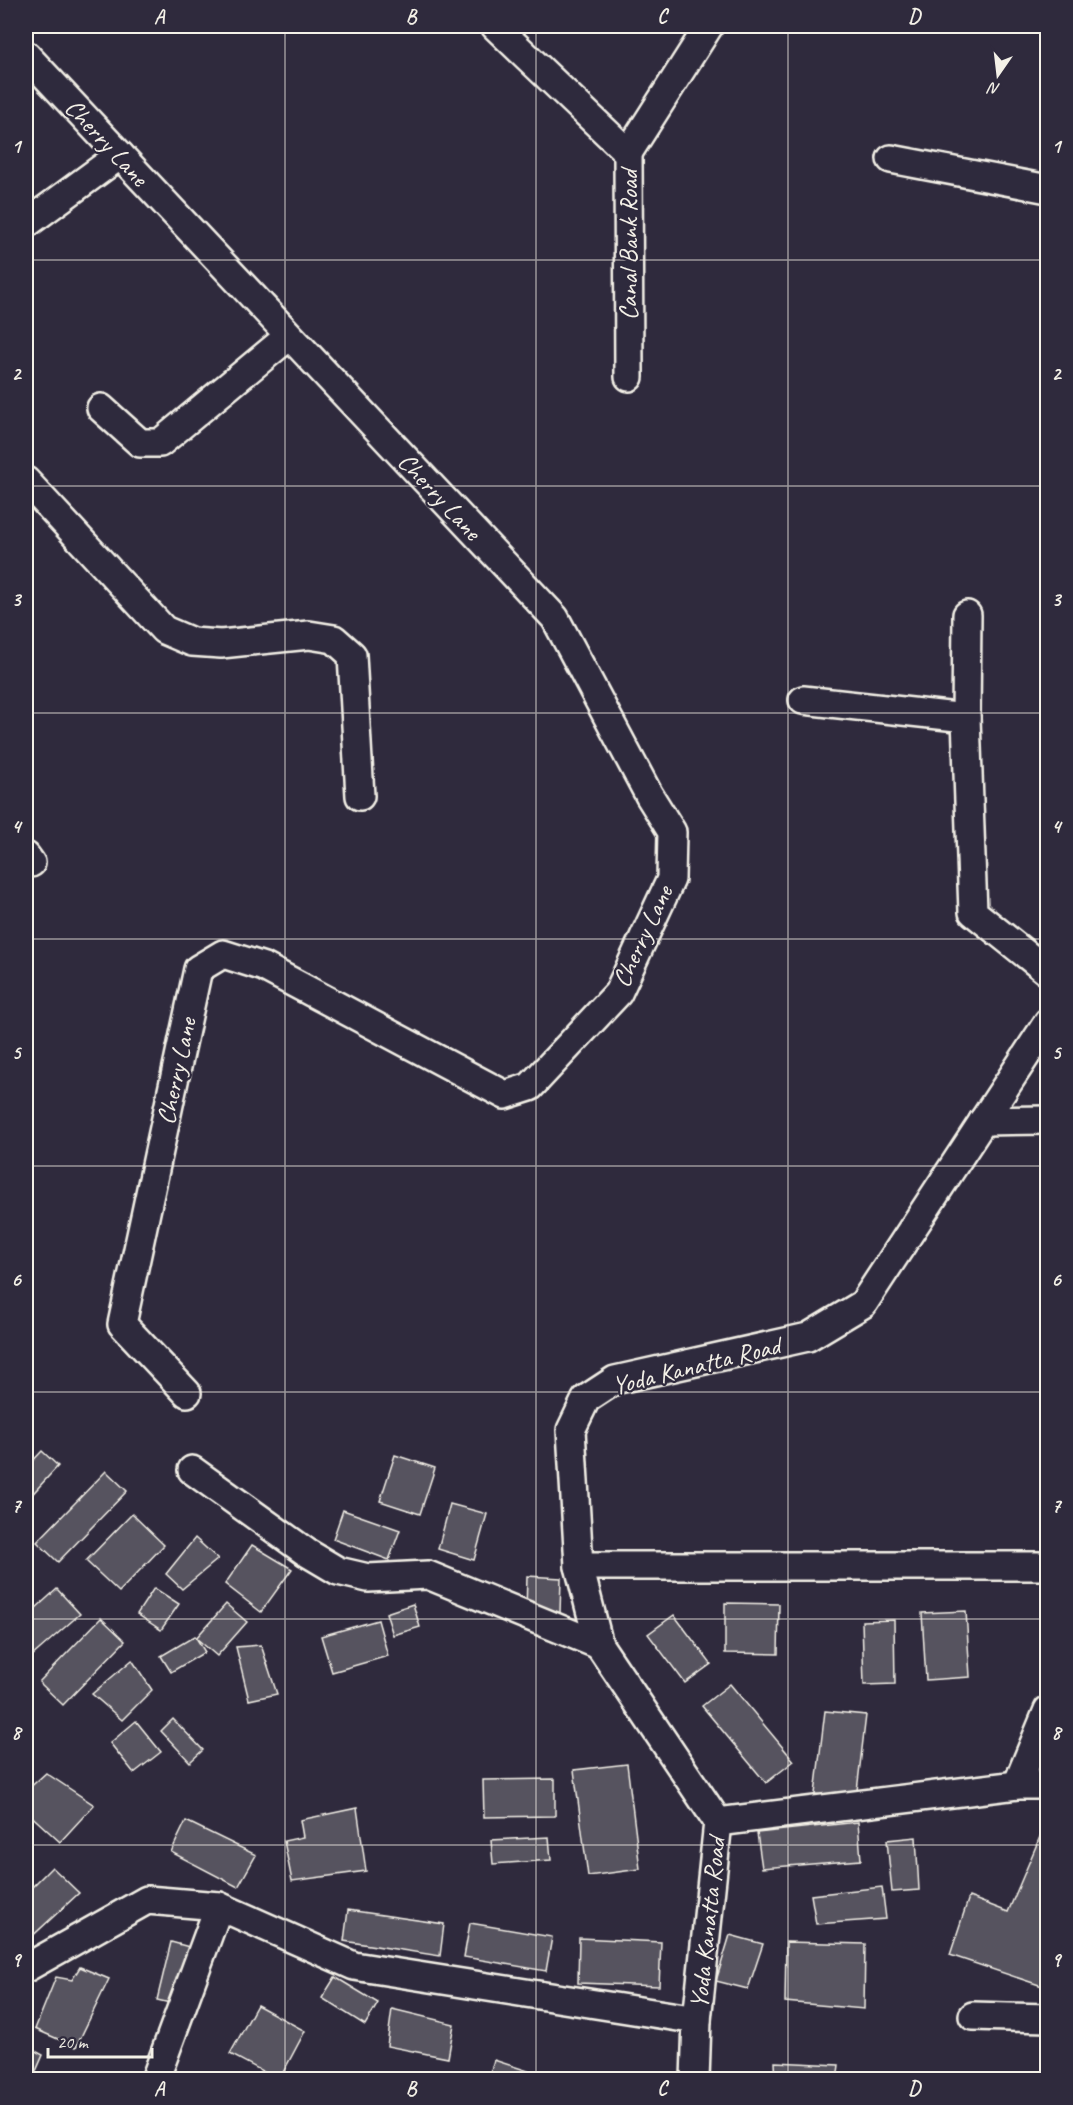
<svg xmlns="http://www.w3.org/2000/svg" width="1073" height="2105" viewBox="0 0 1073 2105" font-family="Caveat,sans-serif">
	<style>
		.building { fill: #56525f; stroke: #f4f1e8; stroke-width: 1.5 }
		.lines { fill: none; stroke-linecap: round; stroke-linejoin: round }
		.street-casing { stroke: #f4f1e8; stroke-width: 32 }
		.street { stroke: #2f2a3d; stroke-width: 27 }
		.grid { fill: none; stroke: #f4f1e8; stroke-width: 1.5; stroke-opacity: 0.55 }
		.labels { text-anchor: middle; stroke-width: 4.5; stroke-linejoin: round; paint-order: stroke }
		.street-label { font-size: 26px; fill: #f4f1e8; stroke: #2f2a3d }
		.neatline { fill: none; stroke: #f4f1e8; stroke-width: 2 }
		.grid-label { font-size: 20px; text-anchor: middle; font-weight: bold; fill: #f4f1e8 }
	</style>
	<rect width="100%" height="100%" fill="#2f2a3d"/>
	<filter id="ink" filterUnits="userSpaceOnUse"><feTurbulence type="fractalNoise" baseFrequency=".0167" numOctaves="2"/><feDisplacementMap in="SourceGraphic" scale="12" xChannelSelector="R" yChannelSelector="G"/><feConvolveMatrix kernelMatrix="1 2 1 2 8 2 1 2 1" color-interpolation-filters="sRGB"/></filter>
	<g filter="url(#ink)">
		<g class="building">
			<path d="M42,1451L58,1466L26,1501V1468Z"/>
			<path d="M395,1455L435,1468L420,1514L380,1501Z"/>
			<path d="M106,1471L127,1491L58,1562L37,1542Z"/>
			<path d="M450,1504L487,1514L474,1560L438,1549Z"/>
			<path d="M343,1510L400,1530L389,1560L333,1539Z"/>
			<path d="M132,1514L164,1545L119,1592L86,1561Z"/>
			<path d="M195,1538L218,1559L182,1589L166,1574Z"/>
			<path d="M252,1545L292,1569L261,1612L225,1584Z"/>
			<path d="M527,1576L561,1578L560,1613L526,1612Z"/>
			<path d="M154,1588L179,1604L161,1630L137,1614Z"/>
			<path d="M57,1589L80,1614L31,1657L26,1650V1617Z"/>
			<path d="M725,1603L779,1604L778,1654L725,1653Z"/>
			<path d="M226,1604L247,1622L217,1656L196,1638Z"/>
			<path d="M413,1604L420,1627L393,1635L386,1613Z"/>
			<path d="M966,1611L970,1677L926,1680L922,1613Z"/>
			<path d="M674,1615L711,1664L685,1683L648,1634Z"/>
			<path d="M101,1618L125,1641L63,1705L39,1682Z"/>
			<path d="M378,1620L388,1656L332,1672L321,1636Z"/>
			<path d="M894,1620L895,1684L864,1685L862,1621Z"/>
			<path d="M195,1636L205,1652L171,1672L161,1656Z"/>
			<path d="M261,1645L277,1694L249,1700L236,1647Z"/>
			<path d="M132,1660L152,1690L122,1720L92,1694Z"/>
			<path d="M730,1684L794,1761L766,1783L702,1706Z"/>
			<path d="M825,1711L866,1715L856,1799L815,1794Z"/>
			<path d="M173,1719L203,1750L190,1762L161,1731Z"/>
			<path d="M136,1721L161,1752L134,1773L110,1743Z"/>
			<path d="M627,1764L640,1869L588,1876L574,1770Z"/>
			<path d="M46,1773L94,1805L60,1842L26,1811V1791Z"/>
			<path d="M555,1779V1816L484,1817L483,1780Z"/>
			<path d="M357,1808L366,1871L292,1881L284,1841L303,1837L300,1820Z"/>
			<path d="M1048,1818V1988L950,1955L969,1897L1008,1912Z"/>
			<path d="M186,1821L256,1855L238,1887L171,1852Z"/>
			<path d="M858,1822L861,1860L762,1868L757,1833Z"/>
			<path d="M549,1837L551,1860L493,1864L491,1840Z"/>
			<path d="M916,1837L919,1890L892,1892L887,1840Z"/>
			<path d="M52,1867L79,1893L28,1940L26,1937V1893Z"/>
			<path d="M882,1887L886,1919L816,1924L811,1895Z"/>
			<path d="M348,1910L444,1924L440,1956L344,1941Z"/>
			<path d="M470,1923L552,1937L546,1971L464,1957Z"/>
			<path d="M730,1935L763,1944L748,1989L716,1981Z"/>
			<path d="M579,1938L661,1942L659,1986L578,1983Z"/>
			<path d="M171,1942L193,1948L179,2005L157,2000Z"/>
			<path d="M786,1942L865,1944L864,2009L785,2002Z"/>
			<path d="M80,1967L109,1979L76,2047L35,2029L56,1977L72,1980Z"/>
			<path d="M335,1977L378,2003L365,2025L322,1998Z"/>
			<path d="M257,2005L305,2031L279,2080L230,2054Z"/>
			<path d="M392,2009L454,2024L448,2058L387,2046Z"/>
			<path d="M26,2046L43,2055L33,2078L26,2074Z"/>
			<path d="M494,2060L556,2080H488Z"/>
			<path d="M775,2062L839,2065L837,2080H776Z"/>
		</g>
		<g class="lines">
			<defs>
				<g id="street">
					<path d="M495,26L628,153L629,377"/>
					<path d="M26,55L555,618L649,795L672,832L671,879L618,993L530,1087L505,1095L264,967L223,954L198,969L122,1324L187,1393"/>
					<path d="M628,153L709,26"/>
					<path d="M891,159L1048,189"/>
					<path d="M26,224L120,155"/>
					<path d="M101,408L140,443H160L289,336"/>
					<path d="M26,481L164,630L192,642L221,644L309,635L334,639L352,655L360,796"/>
					<path d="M967,615L966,718L973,912L1048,972"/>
					<path d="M803,700L966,718"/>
					<path d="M26,856L31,863"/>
					<path d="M983,1121L1048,1120"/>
					<path d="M192,1470L306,1552L338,1571L368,1578L428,1575L599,1645"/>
					<path d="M579,1566H1048"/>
					<path d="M1017,1785L1048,1710"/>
					<path d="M718,1822L1017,1785H1048"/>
					<path d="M26,1968L147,1900L219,1906L354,1966L697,2020"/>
					<path d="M973,2016L1048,2018"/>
					<path d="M155,2080L219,1906"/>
					<path d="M695,2080L697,2020L718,1822L599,1645L579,1566L571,1430L586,1399L615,1380L808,1337L863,1304L1048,1022"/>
				</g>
			</defs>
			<use href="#street" class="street-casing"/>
			<use href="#street" class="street"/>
		</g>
	</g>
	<path class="grid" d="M285,26V2080M536,26V2080M788,26V2080M26,260H1048M26,486H1048M26,713H1048M26,939H1048M26,1166H1048M26,1392H1048M26,1619H1048M26,1845H1048"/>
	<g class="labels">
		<g class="street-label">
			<text transform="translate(107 142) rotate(47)" y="9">Cherry Lane</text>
			<text transform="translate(628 245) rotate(-90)" y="9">Canal Bank Road</text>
			<text transform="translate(440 496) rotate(47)" y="9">Cherry Lane</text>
			<text transform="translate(642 936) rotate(-65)" y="9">Cherry Lane</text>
			<text transform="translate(176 1071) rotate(-78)" y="9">Cherry Lane</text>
			<text transform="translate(696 1365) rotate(-14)" y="9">Yoda Kanatta Road</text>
			<text transform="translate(707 1923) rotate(-84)" y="9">Yoda Kanatta Road</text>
		</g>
	</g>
	<rect width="1073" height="2105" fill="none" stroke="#2f2a3d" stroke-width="66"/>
	<g transform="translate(998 75) rotate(194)" stroke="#2f2a3d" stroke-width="4.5" paint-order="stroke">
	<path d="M0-4.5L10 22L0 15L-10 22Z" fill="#f4f1e8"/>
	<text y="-9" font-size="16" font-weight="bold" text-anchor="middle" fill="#f4f1e8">N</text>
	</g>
	<path d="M48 2048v9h104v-9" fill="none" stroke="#f4f1e8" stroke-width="3"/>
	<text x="57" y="2048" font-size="18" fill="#f4f1e8" stroke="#2f2a3d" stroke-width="4.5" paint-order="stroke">20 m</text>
	<rect x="33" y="33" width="1007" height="2039" class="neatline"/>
	<g class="grid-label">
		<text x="159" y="23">A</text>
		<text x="411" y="23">B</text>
		<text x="662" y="23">C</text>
		<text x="914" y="23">D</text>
		<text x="16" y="153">1</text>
		<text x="1056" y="153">1</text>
		<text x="16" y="380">2</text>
		<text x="1056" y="380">2</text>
		<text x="16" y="606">3</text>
		<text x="1056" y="606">3</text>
		<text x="16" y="833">4</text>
		<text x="1056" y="833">4</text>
		<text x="16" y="1059">5</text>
		<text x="1056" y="1059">5</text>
		<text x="16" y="1286">6</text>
		<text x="1056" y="1286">6</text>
		<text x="16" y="1512">7</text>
		<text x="1056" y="1512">7</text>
		<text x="16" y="1739">8</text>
		<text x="1056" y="1739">8</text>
		<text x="16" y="1966">9</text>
		<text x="1056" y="1966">9</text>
		<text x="159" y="2095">A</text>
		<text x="411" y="2095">B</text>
		<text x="662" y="2095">C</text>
		<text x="914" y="2095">D</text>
	</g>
</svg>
